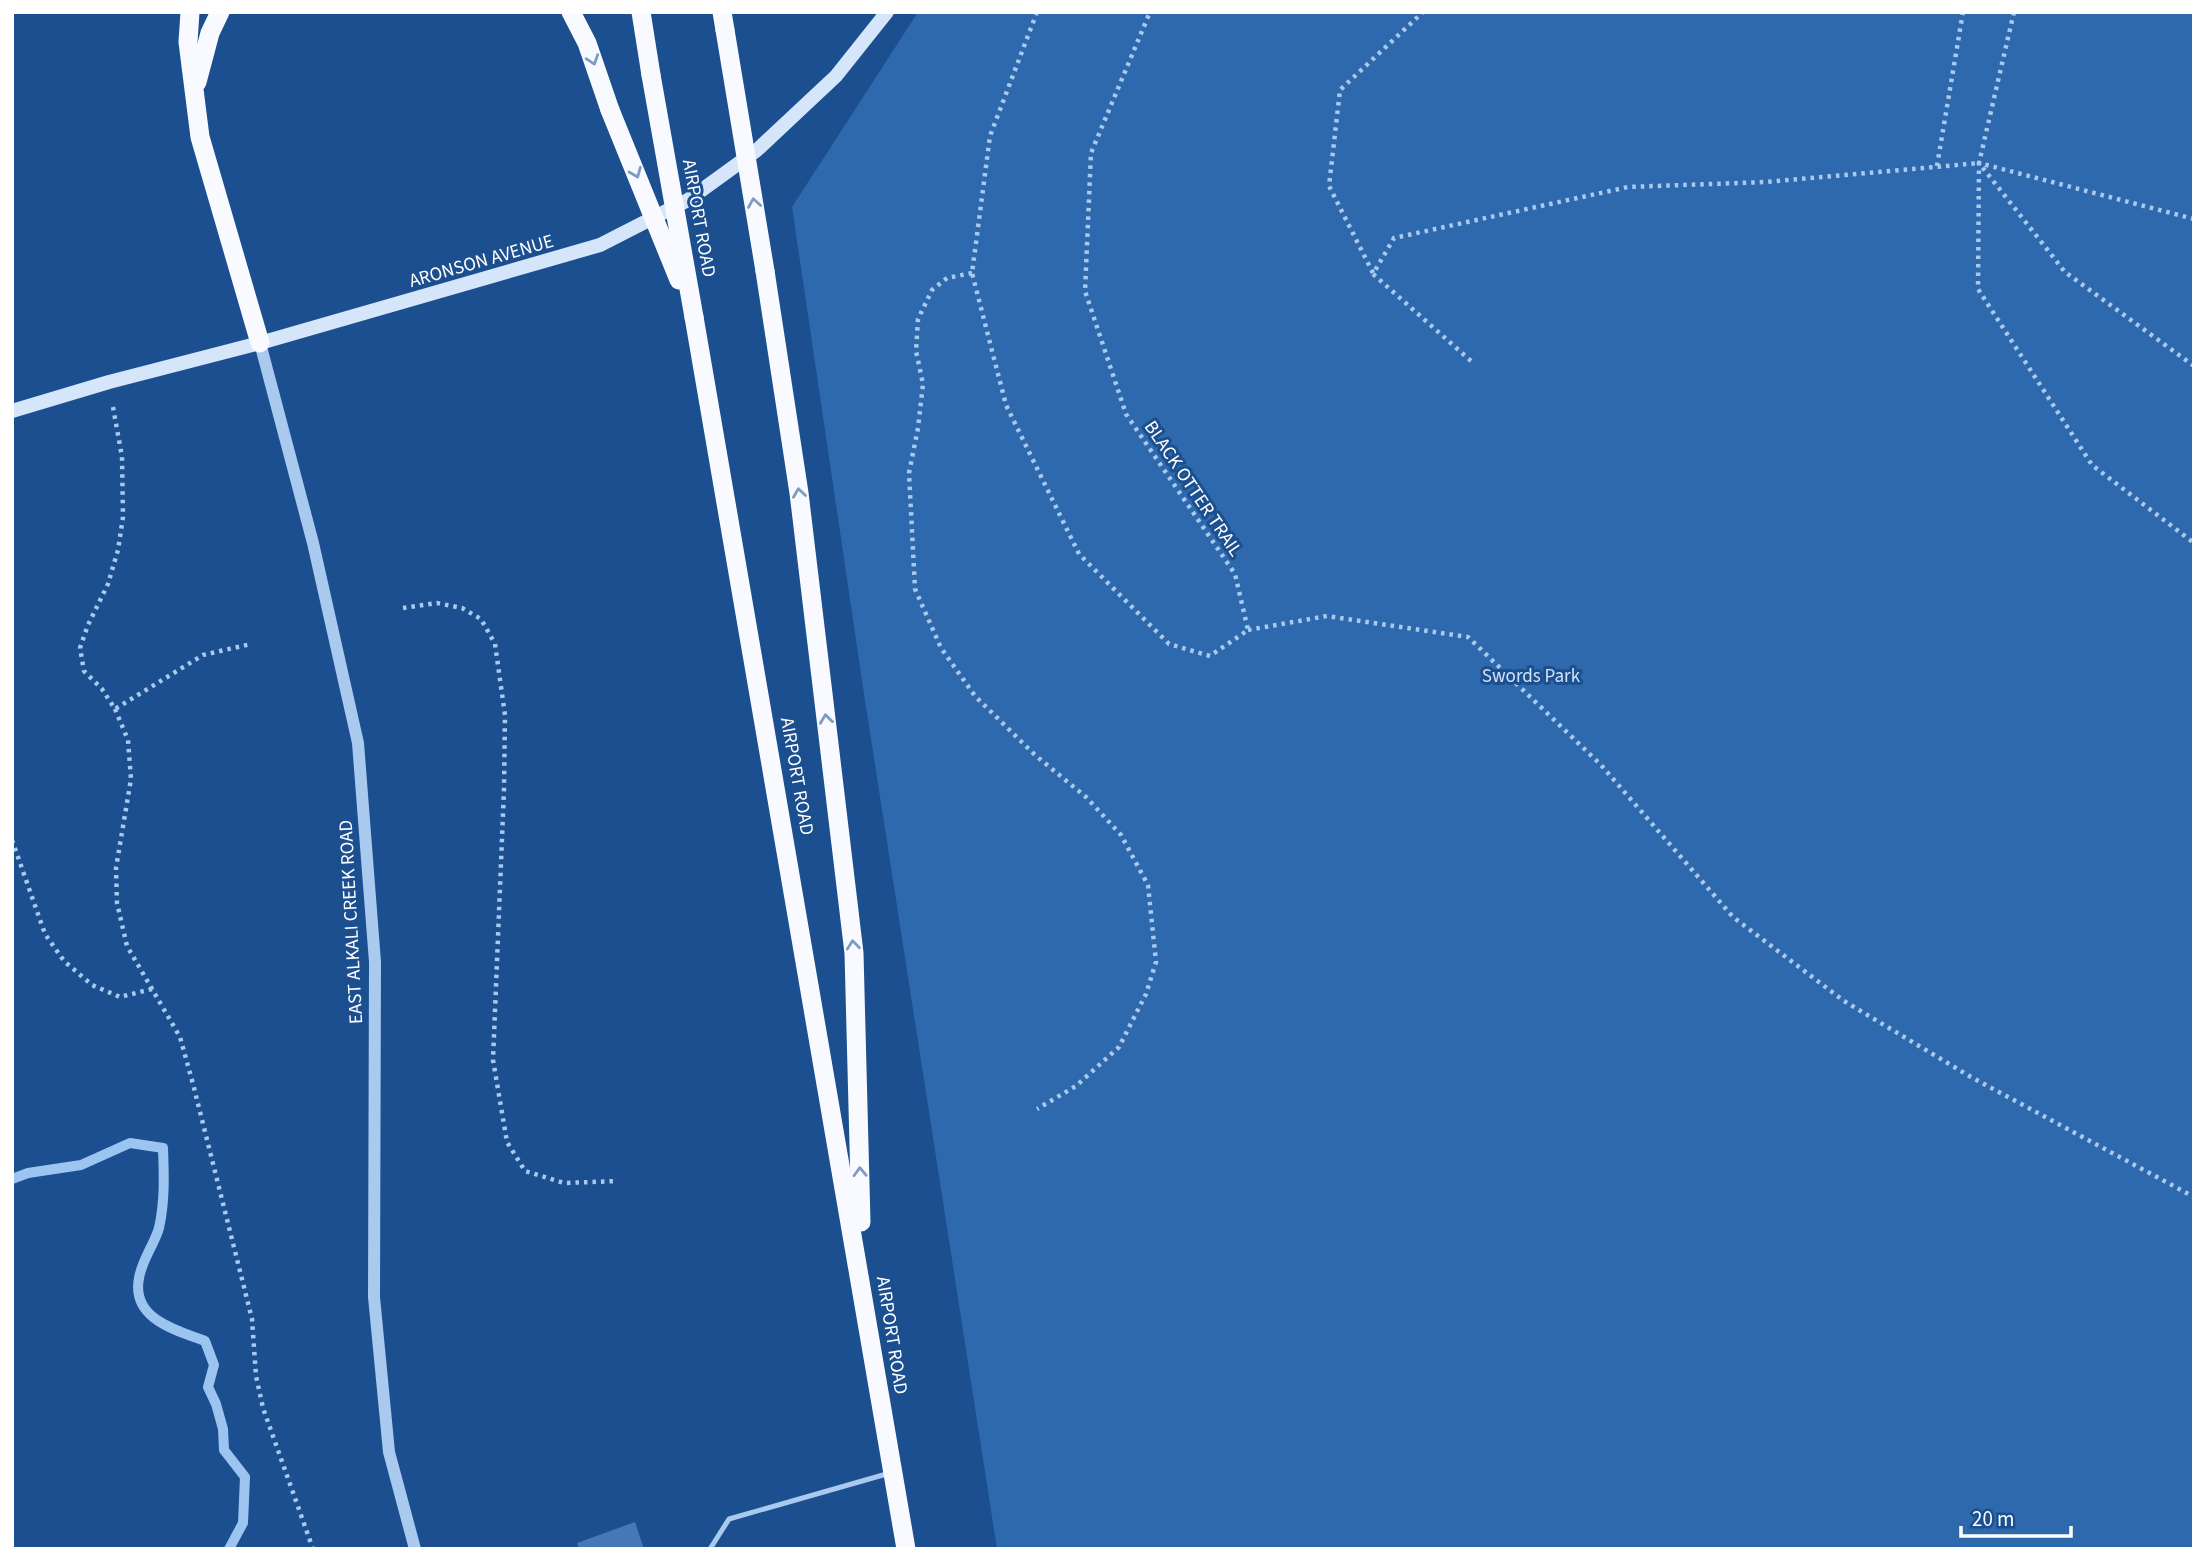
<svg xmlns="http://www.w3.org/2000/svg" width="2206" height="1561" viewBox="0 0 2206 1561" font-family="'Source Sans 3',sans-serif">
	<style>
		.green { fill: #2e69ad }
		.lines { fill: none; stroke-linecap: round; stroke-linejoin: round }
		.stream { stroke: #9cc4f0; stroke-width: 10 }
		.building { fill: #4478b7 }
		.path { stroke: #a9c9ee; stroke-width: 4.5; stroke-dasharray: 3.5 5; stroke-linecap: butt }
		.service { stroke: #a9c9ee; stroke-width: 5 }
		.tertiary { stroke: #a9c9ee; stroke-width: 12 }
		.secondary { stroke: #d6e6fa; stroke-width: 14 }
		.trunk { stroke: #f8faff; stroke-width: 19 }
		.trunk-bridge { stroke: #f8faff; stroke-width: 19 }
		.oneway { stroke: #7e9cc1 }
		.labels { text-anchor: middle; stroke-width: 6; stroke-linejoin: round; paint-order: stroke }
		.street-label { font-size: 19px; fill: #fff; stroke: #1b4f8f }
		.park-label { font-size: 19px; fill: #cfe3fa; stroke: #1b4f8f }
	</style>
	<rect width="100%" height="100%" fill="#1b4f8f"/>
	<path class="green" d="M918,12H2194V1549H997L864,694L792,207Z"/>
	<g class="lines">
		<path class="stream" d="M12,1179L28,1173L81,1165L130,1143L163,1148C164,1175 165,1201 159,1228C154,1245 142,1260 139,1278C131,1319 176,1330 205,1341L214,1365L208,1387L216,1404L223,1429L224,1450L245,1477L243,1523L229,1549"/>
	</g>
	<path class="building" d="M635,1522L644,1549H579L577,1543Z"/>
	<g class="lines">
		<g class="path">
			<path d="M1037,12L990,136L972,273L1006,405L1079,554L1169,644L1210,656L1248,630L1235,574L1126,414L1085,291L1091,153L1150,12"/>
			<path d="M2014,12L1979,163L2194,219"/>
			<path d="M1937,166L1963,12"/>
			<path d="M972,273L947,278L932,290L918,319L916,351L923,384L918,428L909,473L915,589L941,648L975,696L1035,755L1086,797L1121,835L1148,885L1156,962L1146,994L1119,1047L1076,1086L1037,1109"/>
			<path d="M1373,273L1329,186L1340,90L1423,12"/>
			<path d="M1471,361L1373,274L1394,238L1628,187L1766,182L1979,163"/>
			<path d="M2194,366L2065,272L1979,163L1978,289L2092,465L2194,543"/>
			<path d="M113,407L122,457L123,517L118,550L108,584L88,625L80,648L84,671L102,689L115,709L203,655L251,644"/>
			<path d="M403,608L437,603L462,608L481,619L495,644L505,715L504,789L493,1060L507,1142L525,1171L564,1183L618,1181"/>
			<path d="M1248,630L1327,616L1468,637L1601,765L1733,917L1844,1001L1971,1077L2194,1197"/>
			<path d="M115,709L128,740L131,779L116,868L117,903L127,946L180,1037L193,1084L252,1319L256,1376L263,1408L313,1549"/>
			<path d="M12,840L45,934L64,961L92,985L120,997L152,989"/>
		</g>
		<path class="service" d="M710,1549L729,1519L890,1473"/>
		<path class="tertiary" d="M260,343L313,543L358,743L375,962L374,1297L389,1452L415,1549"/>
		<path class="secondary" d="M12,411L109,382L260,343L600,245L688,200L757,150L836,76L887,12"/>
		<g class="trunk">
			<path d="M190,12L188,42L200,137L260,343"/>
			<path d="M571,12L587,43L610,110"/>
			<path d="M641,12L651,75"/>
			<path d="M722,12L725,30"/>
			<path d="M197,82L210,33L220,12"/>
			<path d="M765,271L799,493L854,953L861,1222"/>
			<path d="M694,317L906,1549"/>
		</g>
		<g class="trunk-bridge">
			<path d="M725,30L765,271"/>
			<path d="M651,75L694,317"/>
			<path d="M610,110L679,280"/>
		</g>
	</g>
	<defs><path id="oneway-chevron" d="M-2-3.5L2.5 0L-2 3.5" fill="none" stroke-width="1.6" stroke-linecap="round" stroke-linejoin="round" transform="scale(1.75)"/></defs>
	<g class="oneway">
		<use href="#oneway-chevron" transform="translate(593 60) rotate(71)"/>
		<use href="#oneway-chevron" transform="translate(636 173) rotate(68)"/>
		<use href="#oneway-chevron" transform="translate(754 203) rotate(-99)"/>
		<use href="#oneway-chevron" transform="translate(799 493) rotate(-98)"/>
		<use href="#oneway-chevron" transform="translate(826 719) rotate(-97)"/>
		<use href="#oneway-chevron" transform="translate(853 945) rotate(-96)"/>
		<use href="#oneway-chevron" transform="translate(860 1172) rotate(-92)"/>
	</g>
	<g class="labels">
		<g class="street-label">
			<text transform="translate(700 218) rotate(80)" y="7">AIRPORT ROAD</text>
			<text transform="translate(481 260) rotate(-16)" y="7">ARONSON AVENUE</text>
			<text transform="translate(1194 488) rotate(56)" y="7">BLACK OTTER TRAIL</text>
			<text transform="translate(798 776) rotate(80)" y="7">AIRPORT ROAD</text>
			<text transform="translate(350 922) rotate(-93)" y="7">EAST ALKALI CREEK ROAD</text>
			<text transform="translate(893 1335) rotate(81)" y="7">AIRPORT ROAD</text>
		</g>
		<g class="park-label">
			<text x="1531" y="682">Swords Park</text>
		</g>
	</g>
	<rect width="2206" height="1561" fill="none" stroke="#ffffff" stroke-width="28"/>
	<path d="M1961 1526v10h110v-10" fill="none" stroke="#ffffff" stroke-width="3.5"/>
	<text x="1972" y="1526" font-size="21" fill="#ffffff" stroke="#1b4f8f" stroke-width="5" paint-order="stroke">20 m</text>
</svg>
